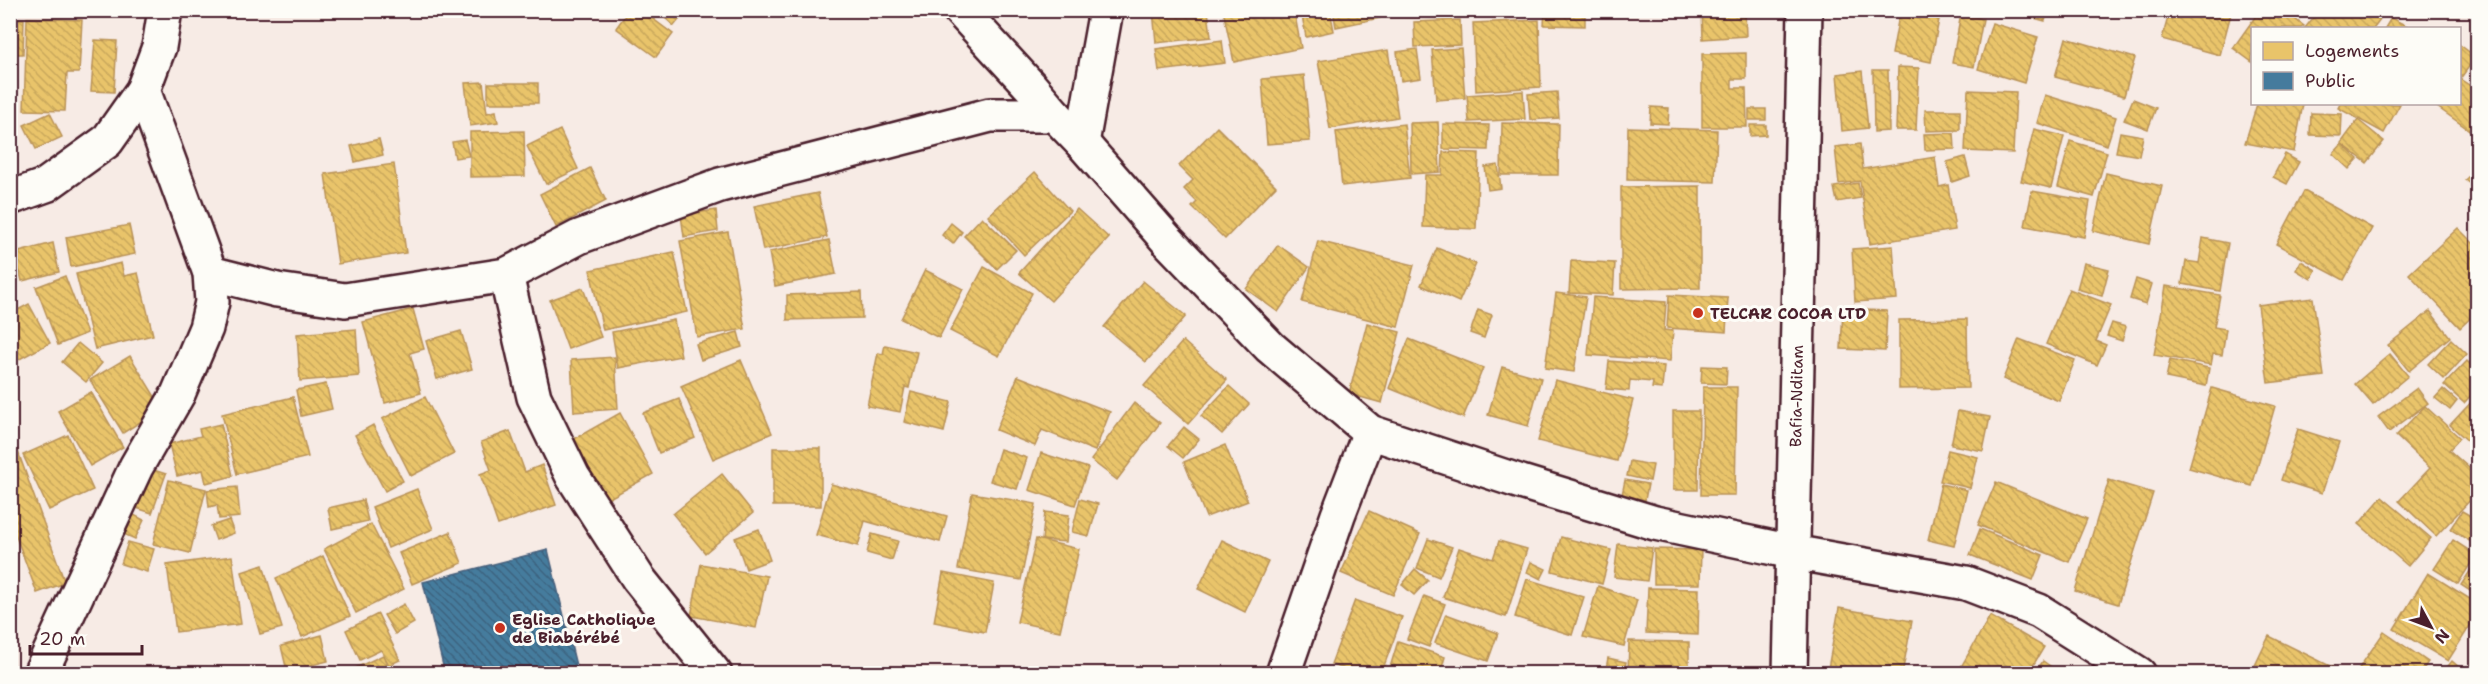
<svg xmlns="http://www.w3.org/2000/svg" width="2488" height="684" viewBox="0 0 2488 684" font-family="'Shantell Sans',sans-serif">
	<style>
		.homes { fill: url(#homes-back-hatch); stroke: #b99257; stroke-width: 1.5 }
		.public { fill: url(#public-back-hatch); stroke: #465f7b; stroke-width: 1.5 }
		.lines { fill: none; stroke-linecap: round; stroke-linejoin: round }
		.minor-casing { stroke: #4a1f2b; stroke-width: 38 }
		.secondary-casing { stroke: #4a1f2b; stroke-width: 38 }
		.minor { stroke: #fdfcf7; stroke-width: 33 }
		.secondary { stroke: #fdfcf7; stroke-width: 33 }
		.poi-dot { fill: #c8321e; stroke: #fdfcf7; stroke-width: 2 }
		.labels { text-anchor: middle; stroke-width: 6; stroke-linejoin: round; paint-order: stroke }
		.poi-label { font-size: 16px; font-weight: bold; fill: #4a1f2b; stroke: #fdfcf7; text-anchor: start }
		.street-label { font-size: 16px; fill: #4a1f2b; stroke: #fdfcf7 }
	</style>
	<defs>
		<pattern id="homes-back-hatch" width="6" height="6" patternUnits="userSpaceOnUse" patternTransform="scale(1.5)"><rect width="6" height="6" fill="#e9c46a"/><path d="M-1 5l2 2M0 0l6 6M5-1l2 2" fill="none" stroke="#c9a85c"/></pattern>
		<pattern id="public-back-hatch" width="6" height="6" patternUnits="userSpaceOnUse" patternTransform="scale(1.5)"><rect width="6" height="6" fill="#457b9d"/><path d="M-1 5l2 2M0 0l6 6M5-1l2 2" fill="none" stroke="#3c6480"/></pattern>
	</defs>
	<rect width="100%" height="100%" fill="#f7ebe5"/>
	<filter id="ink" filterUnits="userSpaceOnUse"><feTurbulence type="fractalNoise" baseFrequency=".0167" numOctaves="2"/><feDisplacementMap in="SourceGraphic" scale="12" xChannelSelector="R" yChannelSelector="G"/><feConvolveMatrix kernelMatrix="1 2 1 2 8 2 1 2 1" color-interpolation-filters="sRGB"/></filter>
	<g filter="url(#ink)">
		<g class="homes">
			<path d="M629,10H641L673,34L656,57L616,28Z"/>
			<path d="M656,10H687L674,26Z"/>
			<path d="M1153,10H1208L1211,37L1156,43Z"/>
			<path d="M1223,10H1294L1301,48L1234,62Z"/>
			<path d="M1301,10H1330L1334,31L1306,37Z"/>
			<path d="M1333,10H1378L1380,18L1336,27Z"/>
			<path d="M1387,10H1450L1449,18L1387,17Z"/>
			<path d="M1545,10H1585V26L1544,25Z"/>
			<path d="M1702,10H1745L1746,36L1703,39Z"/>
			<path d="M1900,10H1923L1940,14L1931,62L1892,54Z"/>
			<path d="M2017,10H2048L2045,21L2016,13Z"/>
			<path d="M2170,10H2232L2220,55L2162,39Z"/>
			<path d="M2260,10H2283L2304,26L2301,28H2252V62L2233,48Z"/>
			<path d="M2314,10H2368L2380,20L2374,28H2305L2317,13Z"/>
			<path d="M1961,14L1983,19L1974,67L1952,63Z"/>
			<path d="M10,18L24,19L23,54H10Z"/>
			<path d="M27,18L82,20L79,73H67L65,111L24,110Z"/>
			<path d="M2391,18L2411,28H2385Z"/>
			<path d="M1460,20L1461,45L1415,47L1414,22Z"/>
			<path d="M1539,20L1541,87L1476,91L1473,23Z"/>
			<path d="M1992,23L2038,37L2024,83L1978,69Z"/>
			<path d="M2066,38L2135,58L2124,96L2055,77Z"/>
			<path d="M95,40L117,41L114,92L91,91Z"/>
			<path d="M1222,40L1225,63L1159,71L1156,49Z"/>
			<path d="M2460,45L2476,57L2460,79L2478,91V124L2472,132L2433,104H2460Z"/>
			<path d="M1461,48L1465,98L1436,100L1432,50Z"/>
			<path d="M1417,49L1421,78L1401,81L1397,52Z"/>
			<path d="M1388,50L1398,117L1330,129L1318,61Z"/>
			<path d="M1746,53V79H1732V88H1746L1747,127H1702V54Z"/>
			<path d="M1898,67L1919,68L1916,130H1896Z"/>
			<path d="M1873,70H1888L1889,131L1874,132Z"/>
			<path d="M1862,71L1868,128L1842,131L1837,74Z"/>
			<path d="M1304,75L1310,141L1267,144L1262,79Z"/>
			<path d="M483,82L487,113L496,111L498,122L470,126L465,83Z"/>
			<rect x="488" y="83" width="50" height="20"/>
			<path d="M1968,90L2016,92L2013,153L1965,151Z"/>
			<path d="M1523,91L1525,119L1469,122L1467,95Z"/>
			<path d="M1557,92L1559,118L1530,120L1528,94Z"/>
			<path d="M2045,95L2116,117L2107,145L2037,123Z"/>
			<path d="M2133,99L2156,108L2148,129L2124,120Z"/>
			<path d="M2257,104H2303L2294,152L2245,143Z"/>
			<path d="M2340,104H2400L2384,133L2338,108Z"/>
			<path d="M1651,107L1669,108L1668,124L1650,123Z"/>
			<rect x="1749" y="109" width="17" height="11"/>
			<path d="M1925,110H1960V130L1926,131Z"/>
			<path d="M50,113L62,137L36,149L24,125Z"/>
			<path d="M2311,113L2342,114L2341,136L2310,135Z"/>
			<path d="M10,114H14L12,168H10Z"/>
			<path d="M2358,120L2384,141L2367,163L2341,143Z"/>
			<path d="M1438,122L1440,172L1411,174L1410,123Z"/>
			<path d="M1502,123L1559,124L1558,175H1501Z"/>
			<path d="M1404,124L1410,178L1342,186L1336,132Z"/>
			<path d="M1443,124L1489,125L1488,150L1443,149Z"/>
			<path d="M1750,125H1766V135L1750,136Z"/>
			<path d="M1217,127L1276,186L1225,239L1192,207L1197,202L1184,189L1193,180L1179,166Z"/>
			<path d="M1628,127L1717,130L1715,182L1627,180Z"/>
			<path d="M2034,129L2064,136L2051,188L2021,181Z"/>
			<path d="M560,130L578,169L546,184L527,146Z"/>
			<path d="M524,131L525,176L470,177V132Z"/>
			<path d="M2120,132L2143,136L2139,156L2116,152Z"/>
			<path d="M1954,133L1955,149L1925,150L1924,134Z"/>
			<path d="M379,139L383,155L355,162L351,146Z"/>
			<path d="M465,140L469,156L455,158L452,142Z"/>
			<path d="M2070,141L2107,152L2094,197L2058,187Z"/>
			<path d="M1860,144L1863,169L1935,157L1939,187L1948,185L1955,230L1870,244L1860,181L1839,184L1835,147Z"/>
			<path d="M2342,144L2358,159L2349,169L2333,154Z"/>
			<path d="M1443,152L1479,153L1476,229L1423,227L1425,175H1442Z"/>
			<path d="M2285,154L2299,162L2287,184L2273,177Z"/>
			<path d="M1965,157L1970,176L1952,182L1947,162Z"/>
			<path d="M394,164L406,253L338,264L325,174Z"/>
			<path d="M1498,165L1501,188L1488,190L1485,167Z"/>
			<path d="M2478,167V191L2465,180Z"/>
			<path d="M590,168L606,201L556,227L540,194Z"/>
			<path d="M1035,172L1070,211L1024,255L988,216Z"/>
			<path d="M2106,173L2162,186L2149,244L2093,231Z"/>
			<path d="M1858,183L1861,198L1837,202L1834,187Z"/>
			<path d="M1700,186V288L1621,289V187Z"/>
			<path d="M2032,191L2090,201L2084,237L2025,226Z"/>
			<path d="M2304,191L2372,228L2344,280L2276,244Z"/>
			<path d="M818,193L827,237L763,250L754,206Z"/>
			<path d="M1077,209L1109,238L1051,301L1019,273Z"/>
			<path d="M716,210L718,231L684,237L681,215Z"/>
			<path d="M982,217L1016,250L997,269L964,236Z"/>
			<path d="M951,223L962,232L953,244L942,235Z"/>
			<path d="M129,225L135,254L71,267L66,237Z"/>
			<path d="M2458,228L2478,248V311L2460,328L2409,274Z"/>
			<path d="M728,232L745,329L697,337L680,241Z"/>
			<path d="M2203,238L2228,243L2220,291L2182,284L2186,261L2199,263Z"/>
			<path d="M829,240L836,274L775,286L769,252Z"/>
			<path d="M1318,241L1414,265L1398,327L1302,302Z"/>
			<path d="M53,243L59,272L22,281L15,253Z"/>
			<path d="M1278,245L1309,267L1278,312L1246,289Z"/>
			<path d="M1893,246L1897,299L1855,302L1852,249Z"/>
			<path d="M1437,248L1476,264L1459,302L1421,285Z"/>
			<path d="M674,252L687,312L603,330L590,270Z"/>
			<path d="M1571,261L1615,263L1613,295L1569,293Z"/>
			<path d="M2301,261L2316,270L2311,279L2296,270Z"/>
			<path d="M121,263L124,276L138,273L153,335L95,349L76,274Z"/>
			<path d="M2084,263L2109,269L2102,296L2077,289Z"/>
			<path d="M984,267L1032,293L999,356L950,331Z"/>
			<path d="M925,270L963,289L939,338L901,319Z"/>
			<path d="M65,276L87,333L58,345L36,287Z"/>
			<path d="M2136,279L2152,284L2146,304L2130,299Z"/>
			<path d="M1143,281L1186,316L1146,362L1104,327Z"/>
			<path d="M2166,286L2220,295L2214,327L2226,329L2222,355L2213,354L2211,365L2154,355Z"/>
			<path d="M583,288L601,337L568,349L550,300Z"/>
			<path d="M2069,289L2111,305L2096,341L2106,345L2097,365L2046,344Z"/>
			<path d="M861,292L862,318L787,320V295Z"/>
			<path d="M1556,293L1586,297L1574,372L1545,368Z"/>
			<path d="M1669,295L1728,298L1726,332L1667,328Z"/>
			<path d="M1593,297L1666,302L1664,330L1673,331L1670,361L1588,355Z"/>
			<path d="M2313,298L2324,376L2268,383L2258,305Z"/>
			<path d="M29,304L50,343L10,364V314Z"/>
			<path d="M413,309L424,349L410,353L421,393L385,403L363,322Z"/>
			<path d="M1843,309L1887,311L1885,351L1841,349Z"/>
			<path d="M1478,310L1492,315L1484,338L1470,333Z"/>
			<path d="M2430,311L2450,337L2409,371L2388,345Z"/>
			<path d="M1967,319L1968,388L1899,389V320Z"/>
			<path d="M674,320L681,356L618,368L612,332Z"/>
			<path d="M1367,323L1400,332L1382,403L1349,394Z"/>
			<path d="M2112,323L2126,327L2122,341L2107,336Z"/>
			<path d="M356,329L359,376L300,381L297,334Z"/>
			<path d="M461,331L472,369L437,379L426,341Z"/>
			<path d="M738,332L742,347L701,360L696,344Z"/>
			<path d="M1409,339L1483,368L1463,418L1389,388Z"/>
			<path d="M2019,339L2075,360L2059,401L2003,379Z"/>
			<path d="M2451,339L2467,354L2444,379L2428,364Z"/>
			<path d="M1183,341L1227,380L1188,424L1144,386Z"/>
			<path d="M78,343L102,363L86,382L62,362Z"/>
			<path d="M885,345L917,352L909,388L905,387L900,412L867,406L878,353L883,354Z"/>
			<path d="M2390,354L2408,376L2373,405L2355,384Z"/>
			<path d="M130,356L162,408L123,433L90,380Z"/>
			<path d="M615,357L618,409L574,412L571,360Z"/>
			<path d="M741,360L772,433L713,459L681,386Z"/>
			<path d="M2170,360L2209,368L2206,386L2166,378Z"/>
			<path d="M1609,361L1664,366L1662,389L1652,388L1653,382L1630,380L1629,391L1606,389Z"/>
			<path d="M2467,361L2478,371V388L2464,403L2444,385Z"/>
			<path d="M1702,366L1727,367L1726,384L1701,383Z"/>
			<path d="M1502,367L1541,378L1528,426L1488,415Z"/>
			<path d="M1018,376L1110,412L1095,451L1042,430L1035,446L996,430Z"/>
			<path d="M1555,380L1633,400L1617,461L1538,441Z"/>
			<path d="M326,384L332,409L301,416L296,390Z"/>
			<path d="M1229,386L1249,404L1222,434L1201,416Z"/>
			<path d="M1703,387H1737L1735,495H1701Z"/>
			<path d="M2212,388L2275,406L2252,486L2189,468Z"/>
			<path d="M2417,388L2428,403L2389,432L2378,417Z"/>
			<path d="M2443,389L2457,401L2450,410L2435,398Z"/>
			<path d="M91,392L123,447L90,466L58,411Z"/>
			<path d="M911,392L951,402L944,432L904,422Z"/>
			<path d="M2478,395V450L2450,425Z"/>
			<path d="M293,397L308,457L237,474L222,414Z"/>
			<path d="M425,397L454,454L411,476L382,419Z"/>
			<path d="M679,399L695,438L659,453L643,413Z"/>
			<path d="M1134,403L1160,423L1117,480L1091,460Z"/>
			<path d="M2425,406L2460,438L2449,450L2478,476V492L2436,536L2399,501L2430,468L2396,436Z"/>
			<path d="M1673,411H1699L1698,490H1673Z"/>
			<path d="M1958,411L1990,417L1983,451L1951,445Z"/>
			<path d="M620,413L653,474L606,500L574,439Z"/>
			<path d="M221,424L233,476L206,483L203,470L177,476L169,444L201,436L199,429Z"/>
			<path d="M373,425L403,481L385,491L355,435Z"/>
			<path d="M1184,427L1199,439L1183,458L1168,446Z"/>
			<path d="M2298,429L2339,442L2322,493L2281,480Z"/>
			<path d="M510,431L525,472L542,465L556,505L498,525L480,474L491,470L481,442Z"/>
			<path d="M68,435L93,490L49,510L23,455Z"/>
			<path d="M1225,445L1248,501L1206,517L1184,462Z"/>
			<path d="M16,446L65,583L37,593L10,520V448Z"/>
			<rect x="773" y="448" width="48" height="58"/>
			<path d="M1000,449L1027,458L1017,489L990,481Z"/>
			<path d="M1948,450L1978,457L1970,488L1940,481Z"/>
			<path d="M1041,453L1088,468L1075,505L1029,490Z"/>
			<path d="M1630,461L1653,465L1650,481L1627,476Z"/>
			<path d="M138,465L166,474L152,513L124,504Z"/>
			<path d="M722,474L753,513L705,553L673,514Z"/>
			<path d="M169,480L206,489L190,553L153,544Z"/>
			<path d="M1625,480L1648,484L1645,500L1622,495Z"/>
			<path d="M2109,480L2153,493L2118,604L2075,591Z"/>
			<path d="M1996,482L2087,519L2069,562L1978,525Z"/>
			<path d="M831,484L947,516L940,542L865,521L858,546L816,535Z"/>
			<path d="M1941,484L1967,490L1954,546L1928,540Z"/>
			<path d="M237,487L240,517L219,519L217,505L209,507L207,490Z"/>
			<path d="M417,489L433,529L388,548L372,507Z"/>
			<path d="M972,493L1036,504L1021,580L958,569Z"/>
			<path d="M2382,497L2431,538L2408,566L2359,524Z"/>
			<path d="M1080,499L1098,504L1089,536L1072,532Z"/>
			<path d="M363,500L368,521L332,529L328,508Z"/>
			<path d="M118,507L144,520L135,539L108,527Z"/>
			<path d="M1369,511L1420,534L1393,595L1341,573Z"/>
			<path d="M2462,511L2478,520L2476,545L2450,529Z"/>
			<path d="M1045,512L1069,515L1066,542L1042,540Z"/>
			<path d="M229,520L234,533L216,540L211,526Z"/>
			<path d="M371,524L404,589L356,613L324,549Z"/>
			<path d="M759,529L770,560L746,569L735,538Z"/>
			<path d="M1980,529L2043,555L2033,580L1970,555Z"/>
			<path d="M450,532L462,563L412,584L399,553Z"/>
			<path d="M872,534L898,541L892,560L867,553Z"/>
			<path d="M1561,537L1611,550L1602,584L1552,571Z"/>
			<path d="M1036,539L1079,549L1060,631L1017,622Z"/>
			<path d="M1428,539L1452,547L1439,577L1417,568Z"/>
			<path d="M1222,540L1268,562L1245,612L1198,589Z"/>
			<path d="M2453,540L2476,555L2458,584L2434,569Z"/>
			<path d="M1499,541L1527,549L1506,617L1443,597L1459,548L1493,559Z"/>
			<path d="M128,542L154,549L147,572L121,564Z"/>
			<path d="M1618,544L1652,548L1647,581L1614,577Z"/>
			<path d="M1654,549L1701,550L1700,584H1654Z"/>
			<path d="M232,556L241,624L176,632L167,565Z"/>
			<path d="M323,556L350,616L302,637L276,578Z"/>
			<path d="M2478,559V596L2461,585Z"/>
			<path d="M1531,562L1546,569L1541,579L1527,572Z"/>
			<path d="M701,564L767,576L756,628L691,616Z"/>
			<path d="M263,565L282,628L260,634L242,572Z"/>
			<path d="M1415,569L1428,580L1414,595L1402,585Z"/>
			<path d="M943,573L994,583L985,632L934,622Z"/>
			<path d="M2428,573L2478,604V613L2448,661L2394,629Z"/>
			<path d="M1527,579L1584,597L1572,635L1515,617Z"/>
			<path d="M1598,586L1637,600L1624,646L1583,637Z"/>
			<path d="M1648,588L1699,589L1698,635L1646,633Z"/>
			<path d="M1424,596L1445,604L1429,647L1407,639Z"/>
			<path d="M1355,600L1402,617L1381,674H1356L1331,664Z"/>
			<path d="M404,604L414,623L395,634L384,615Z"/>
			<path d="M1839,608L1912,621L1902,674H1827Z"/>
			<path d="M378,614L400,660L389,665L381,650L360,660L346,630Z"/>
			<path d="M1446,614L1498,633L1488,661L1435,643Z"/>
			<path d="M1990,616L2044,647L2028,674H1957Z"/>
			<path d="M2384,632L2428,662L2420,674H2366L2359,668Z"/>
			<path d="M322,635L328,661L287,671L281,646Z"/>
			<path d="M2269,636L2338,670L2337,674H2251Z"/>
			<path d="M1398,641L1445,657L1440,674H1388Z"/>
			<path d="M1629,641L1689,642V674H1628Z"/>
			<path d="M383,655L391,674H343Z"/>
			<path d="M1608,658L1626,662L1623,674H1605Z"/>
			<path d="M2043,661L2061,674H2034Z"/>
			<path d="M2452,661L2467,674H2442Z"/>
			<path d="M168,667L169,674H131Z"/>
		</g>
		<path class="public" d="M548,550L578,674H445L423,582Z"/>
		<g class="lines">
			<defs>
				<g id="minor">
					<path d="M960,10L1031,87L1055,115"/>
					<path d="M1082,143L1106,10"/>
					<path d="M10,198L46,185L107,141L143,90L159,47L165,10"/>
					<path d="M210,273L277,290L345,300L506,275L579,237L720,185L990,115H1055L1082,143L1167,240L1270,347L1370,432L1521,482L1655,523L1792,552L1966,583L2039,611L2139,674"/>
					<path d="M506,275L534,397L573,477L638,578L715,674"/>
					<path d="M40,674L136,467L178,394L206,328L212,302L210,273L143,90"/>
					<path d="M1283,674L1338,515L1370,432"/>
				</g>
				<path id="secondary" d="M1790,674L1805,10"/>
			</defs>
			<use href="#minor" class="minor-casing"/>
			<use href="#secondary" class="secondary-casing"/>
			<use href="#minor" class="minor"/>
			<use href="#secondary" class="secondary"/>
		</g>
	</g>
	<g class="poi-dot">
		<circle cx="1698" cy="313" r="6"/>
		<circle cx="500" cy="628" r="6"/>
	</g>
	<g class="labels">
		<g class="poi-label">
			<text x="1710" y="319">TELCAR COCOA LTD</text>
			<text x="512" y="625">Eglise Catholique<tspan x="512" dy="18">de Biabérébé</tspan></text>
		</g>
		<g class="street-label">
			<text transform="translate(1796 396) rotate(-89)" y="6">Bafia-Nditam</text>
		</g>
	</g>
	<rect width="2488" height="684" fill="none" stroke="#fdfcf7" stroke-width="36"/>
	<rect x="18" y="18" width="2452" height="648" fill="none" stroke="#4a1f2b" stroke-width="2" filter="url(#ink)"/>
	<rect x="2251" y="27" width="210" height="78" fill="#fdfcf7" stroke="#b5a4a5" stroke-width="1.5"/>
	<rect x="2263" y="42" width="30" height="18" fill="#e9c46a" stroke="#b5a4a5" stroke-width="1.5"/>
	<text x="2305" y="57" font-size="18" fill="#4a1f2b">Logements</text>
	<rect x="2263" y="72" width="30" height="18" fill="#457b9d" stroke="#b5a4a5" stroke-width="1.5"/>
	<text x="2305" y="87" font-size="18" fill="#4a1f2b">Public</text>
	<g transform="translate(2431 627) rotate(131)" stroke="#fdfcf7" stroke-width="4.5" paint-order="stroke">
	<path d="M0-4.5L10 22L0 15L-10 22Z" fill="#4a1f2b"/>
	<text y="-9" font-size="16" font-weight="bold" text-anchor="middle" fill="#4a1f2b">N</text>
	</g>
	<path d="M30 645v9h112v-9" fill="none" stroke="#4a1f2b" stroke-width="3"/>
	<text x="39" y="645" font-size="18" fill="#4a1f2b" stroke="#fdfcf7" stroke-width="4.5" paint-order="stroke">20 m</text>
</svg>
